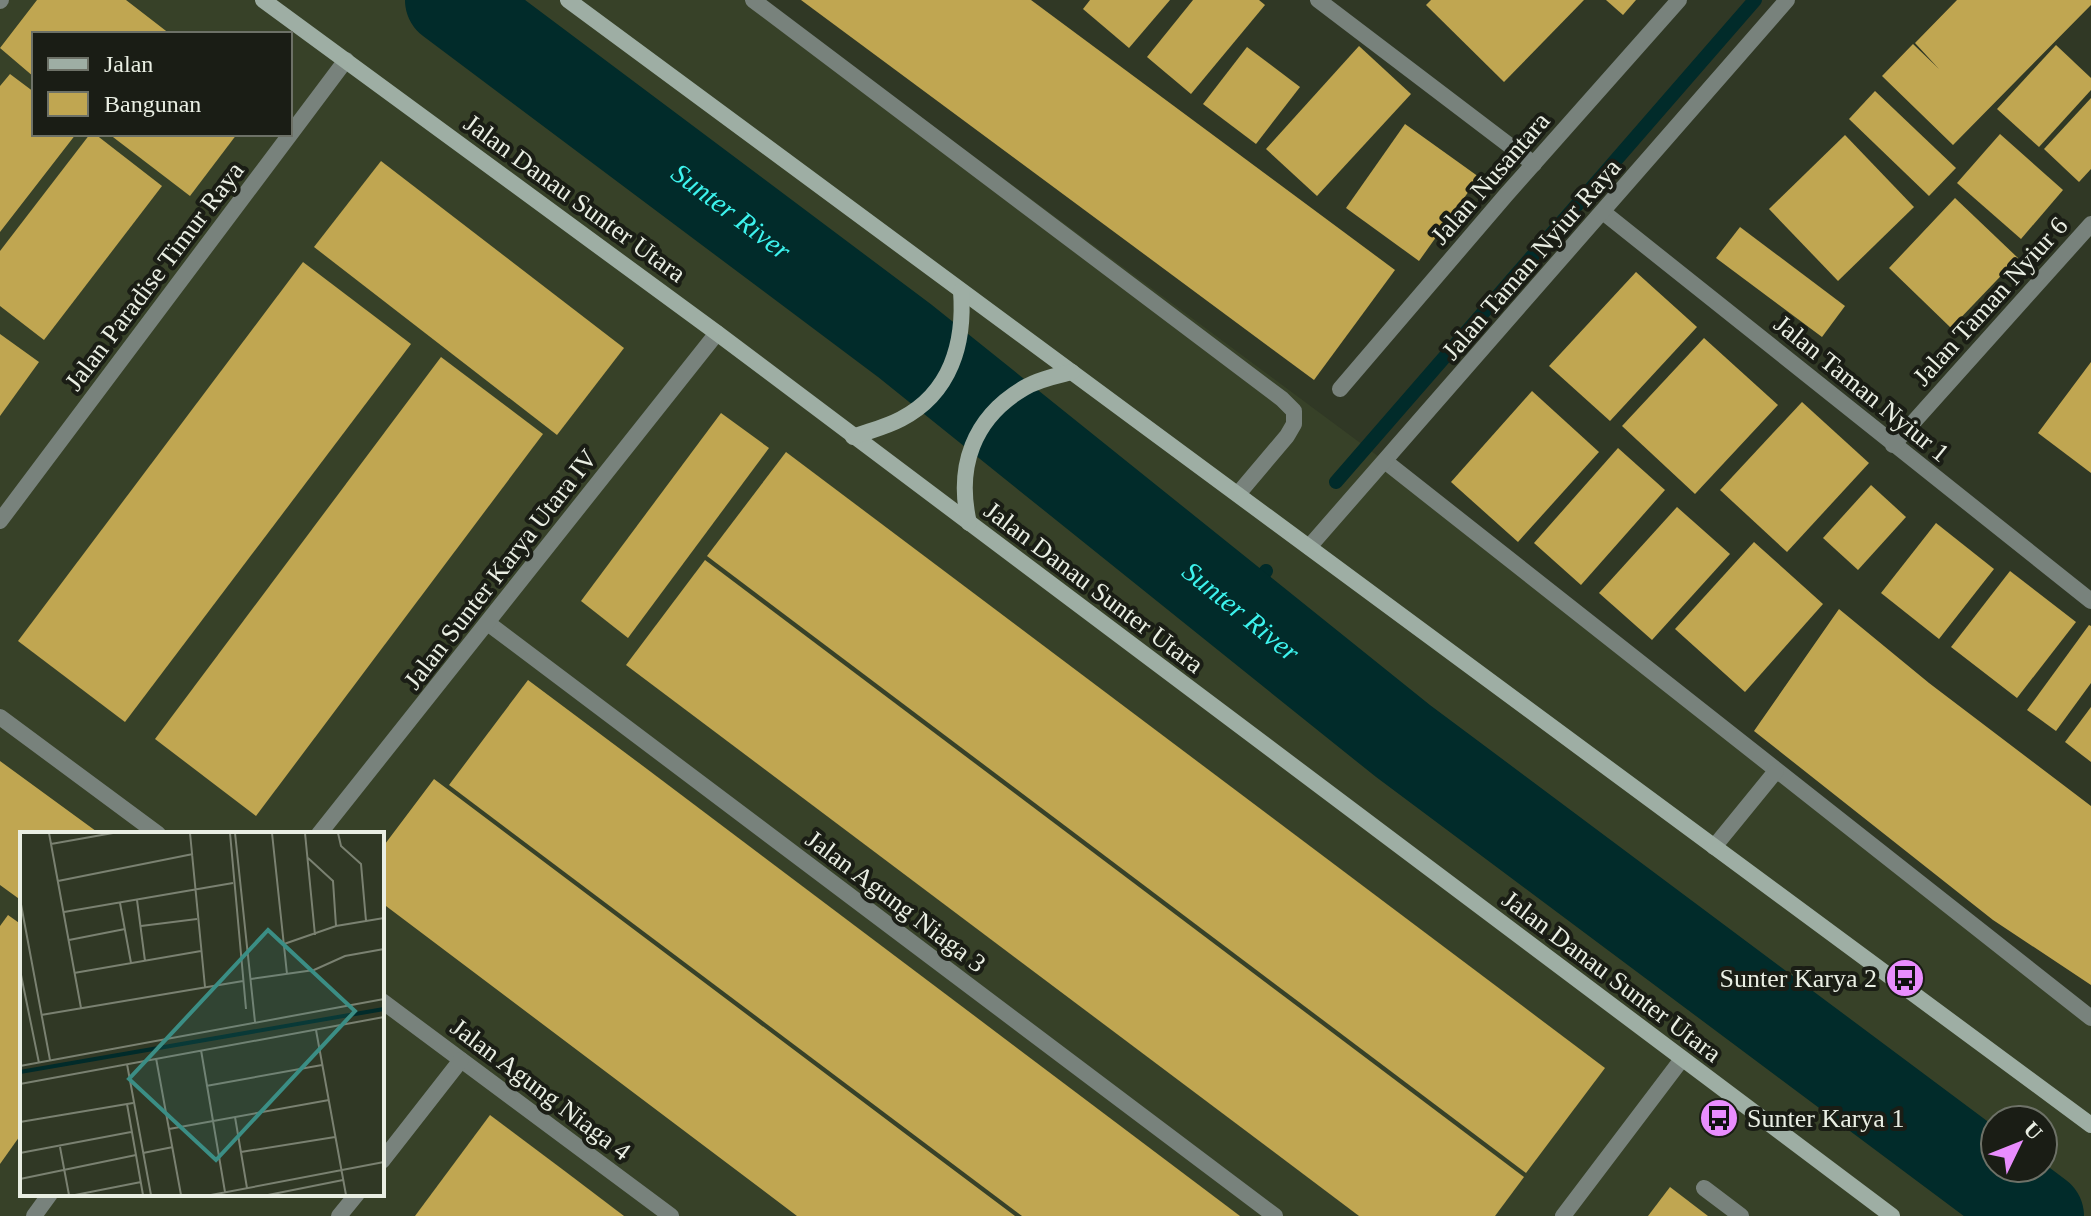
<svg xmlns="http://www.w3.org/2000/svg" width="2091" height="1216" viewBox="0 0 2091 1216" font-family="'Times New Roman',serif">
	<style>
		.built { fill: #374128; fill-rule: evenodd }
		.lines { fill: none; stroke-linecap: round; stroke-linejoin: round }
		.stream { stroke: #012b2a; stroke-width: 14 }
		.river { stroke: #012b2a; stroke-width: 90 }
		.building { fill: #c0a651 }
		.service { stroke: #78827c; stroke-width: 16 }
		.minor { stroke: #78827c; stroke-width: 16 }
		.secondary { stroke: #9eaea4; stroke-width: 16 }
		.labels { text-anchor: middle; stroke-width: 8; stroke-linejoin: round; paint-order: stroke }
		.street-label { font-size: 26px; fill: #e9eee3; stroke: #1a1d15 }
		.poi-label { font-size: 26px; fill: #e9eee3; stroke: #1a1d15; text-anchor: end }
		.water-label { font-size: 28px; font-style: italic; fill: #3df3ee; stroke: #1a1d15 }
		.inset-river { fill: none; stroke: #012b2a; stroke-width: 4 }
		.inset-road { fill: none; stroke: #7a8171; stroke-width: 2 }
		.view { fill: #3b8e85; fill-opacity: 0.15; stroke: #3b8e85; stroke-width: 4 }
		.inset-edge { fill: none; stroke: #e9eee3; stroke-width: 4 }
	</style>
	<rect width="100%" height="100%" fill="#303825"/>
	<path class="built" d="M0,0H763L1386,462L2091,1017V1216H0ZM34,34H290V134H34ZM22,834H382V1194H22ZM1995,1120H2043V1168H1995Z"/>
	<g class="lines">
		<g class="stream">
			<path d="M1336,482L1755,0"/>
			<path d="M1239,609L1266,571"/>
		</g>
		<path class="river" id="s1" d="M450,0L905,341L1403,741L2039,1216"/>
	</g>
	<g class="building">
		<path d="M37,0H126L170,34H34V77L0,48Z"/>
		<path d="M801,0H1031L1395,270L1314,380Z"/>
		<path d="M1090,0H1170L1129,48L1083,9Z"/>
		<path d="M1193,0H1259L1265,5L1191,94L1147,57Z"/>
		<path d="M1431,0H1584L1504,82L1426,5Z"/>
		<path d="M1606,0H1636L1623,15Z"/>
		<path d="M1957,0H2091V5L1953,145L1882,76L1913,44L1939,69L1915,43Z"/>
		<path d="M2056,45L2091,78V90L2039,147L1997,109Z"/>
		<path d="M1359,46L1411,94L1317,196L1266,149Z"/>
		<path d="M1247,47L1300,87L1256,144L1203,104Z"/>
		<path d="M10,74L34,92V134H76L0,232V86Z"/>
		<path d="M1875,91L1956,168L1929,196L1849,119Z"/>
		<path d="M2091,98V169L2079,182L2044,149Z"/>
		<path d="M1405,124L1479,177L1419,261L1346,208Z"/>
		<path d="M90,134H95L162,186L44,340L0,306V251Z"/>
		<path d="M109,134H237L190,196Z"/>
		<path d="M2000,134L2063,190L2021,239L1957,183Z"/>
		<path d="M1845,135L1914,207L1838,281L1769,209Z"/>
		<path d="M381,161L624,348L557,435L314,247Z"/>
		<path d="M1955,198L2018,258L1951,328L1889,268Z"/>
		<path d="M1740,227L1845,306L1822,337L1716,258Z"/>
		<path d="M303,262L411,344L125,722L18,641Z"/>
		<path d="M1636,272L1697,327L1610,421L1549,366Z"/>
		<path d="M0,334L39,362L0,416Z"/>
		<path d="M1704,338L1778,405L1695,494L1622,426Z"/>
		<path d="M441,357L543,434L256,816L155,739Z"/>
		<path d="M2091,362V473L2038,433Z"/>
		<path d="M1532,391L1599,452L1518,542L1451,482Z"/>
		<path d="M1802,402L1869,463L1787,552L1720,490Z"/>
		<path d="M721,413L769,448L628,638L581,601Z"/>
		<path d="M1618,448L1665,490L1581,585L1534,543Z"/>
		<path d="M786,452L1605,1068L1526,1173L707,556Z"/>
		<path d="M1871,485L1906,517L1858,570L1823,538Z"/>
		<path d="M1677,507L1730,554L1652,640L1599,593Z"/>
		<path d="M1936,523L1994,569L1939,639L1881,593Z"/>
		<path d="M1754,542L1823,604L1745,692L1675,629Z"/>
		<path d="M705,560L1524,1177L1495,1216H1359L626,665Z"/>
		<path d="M2010,571L2076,622L2017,698L1951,647Z"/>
		<path d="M1839,609L1929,683L2091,806V985L1993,920L1754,731Z"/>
		<path d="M2089,625L2091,626V683L2056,731L2027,710Z"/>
		<path d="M528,680L647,769L1240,1216H1022L449,785Z"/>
		<path d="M2091,707V762L2065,742Z"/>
		<path d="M0,761L100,834H22V901L0,885Z"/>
		<path d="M434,779L903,1132L1015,1216H797L691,1136L382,903V848Z"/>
		<path d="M8,915L22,925V1133L0,1164V926Z"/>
		<path d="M490,1115L566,1172L624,1216H415Z"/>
		<path d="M1670,1187L1708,1216H1648Z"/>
	</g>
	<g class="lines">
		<g class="service">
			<path d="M753,0L1282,399L1294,411V424L1287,436L1238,494"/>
			<path d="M1386,462L2091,1018"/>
			<path d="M1714,847L1776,771"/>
			<path d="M1704,1188L1741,1216"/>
		</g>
		<g class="minor">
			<path d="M1318,0L1534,164"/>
			<path d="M0,1L1,0"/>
			<path d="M1603,212L2091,601"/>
			<path d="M1340,389L1506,195L1679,0"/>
			<path d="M1893,445L2091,224"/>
			<path d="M0,521L346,60"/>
			<path d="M1309,547L1787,0"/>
			<path d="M489,624L1275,1216"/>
			<path d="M0,717L158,834"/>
			<path d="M319,834L717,333"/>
			<path d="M382,1001L671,1216"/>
			<path d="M382,1161L461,1060"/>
			<path d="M34,1216L50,1194"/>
			<path d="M339,1216L357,1194"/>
			<path d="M1563,1216L1682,1059"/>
		</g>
		<g class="secondary">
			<path d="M263,0L717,333L1892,1216"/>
			<path d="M568,0L2091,1125"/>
			<path d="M853,437C869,431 886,427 901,419C951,393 965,343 961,291"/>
			<path d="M969,523C956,467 973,418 1024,388C1039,379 1056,376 1072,372"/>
		</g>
	</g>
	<defs>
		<symbol id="bus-disc" viewBox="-11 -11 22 22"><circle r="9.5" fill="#e98dfe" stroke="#1a1d15"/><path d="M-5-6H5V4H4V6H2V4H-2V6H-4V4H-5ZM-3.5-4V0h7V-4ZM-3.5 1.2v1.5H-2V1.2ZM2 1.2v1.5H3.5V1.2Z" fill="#111"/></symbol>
	</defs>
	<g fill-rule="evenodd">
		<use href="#bus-disc" x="1883" y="956" width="44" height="44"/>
		<use href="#bus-disc" x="1697" y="1096" width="44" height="44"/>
	</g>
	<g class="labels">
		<g class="street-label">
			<text transform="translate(1490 178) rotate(-49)" y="9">Jalan Nusantara</text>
			<text transform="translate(575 198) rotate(36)" y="9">Jalan Danau Sunter Utara</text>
			<text transform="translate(1531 259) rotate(-49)" y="9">Jalan Taman Nyiur Raya</text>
			<text transform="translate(154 276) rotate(-53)" y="9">Jalan Paradise Timur Raya</text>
			<text transform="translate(1990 301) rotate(-48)" y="9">Jalan Taman Nyiur 6</text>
			<text transform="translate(1862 388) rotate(39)" y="9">Jalan Taman Nyiur 1</text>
			<text transform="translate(500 569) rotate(-52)" y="9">Jalan Sunter Karya Utara IV</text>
			<text transform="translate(1094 587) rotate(37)" y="9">Jalan Danau Sunter Utara</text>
			<text transform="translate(896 901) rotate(37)" y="9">Jalan Agung Niaga 3</text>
			<text transform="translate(1612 976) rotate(37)" y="9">Jalan Danau Sunter Utara</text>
			<text transform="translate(541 1089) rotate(37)" y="9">Jalan Agung Niaga 4</text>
		</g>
		<g class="poi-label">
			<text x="1877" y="987">Sunter Karya 2</text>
			<text x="1747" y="1127" text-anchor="start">Sunter Karya 1</text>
		</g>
		<g class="water-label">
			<text dy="10" stroke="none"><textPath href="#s1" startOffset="352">Sunter River</textPath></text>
			<text dy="10" stroke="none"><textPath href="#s1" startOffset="1000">Sunter River</textPath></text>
		</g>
	</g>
	<g transform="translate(20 832)">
		<rect width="364" height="364" fill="#303825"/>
		<path class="inset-river" d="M0,240L364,177"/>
		<path class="inset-road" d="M29,1L61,176M170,1L185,155M210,1L226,177M215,1L235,190M252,1L267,142M285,1L295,103M318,1L321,14L341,32L346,89M31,12L93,1M288,26L313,49L316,94M38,49L173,22M0,67L30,228M117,68L125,129M100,71L111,131M44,80L213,51M121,94L177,87M49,108L105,97M264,112L316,94L364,86M0,138L19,231M54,141L181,119M231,147L294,138L325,124L364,117M21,183L223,149M296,198L326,363M181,218L205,360M136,226L161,363M107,232L131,363M0,234L364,167M0,252L364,185M186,254L302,233M107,272L123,363M215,285L227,356M0,290L113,271M149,297L309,268M40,315L49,363M221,320L315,305M0,321L111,300M123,321L153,315M0,347L116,323M55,363L121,350M191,363L364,330M248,363L323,348M364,363V338"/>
		<path class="view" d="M248,98L335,179L196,328L109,247Z"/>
		<rect width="364" height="364" class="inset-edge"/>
	</g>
	<rect x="32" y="32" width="260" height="104" fill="#1a1d15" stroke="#6d7167" stroke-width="2"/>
	<rect x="48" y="58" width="40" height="12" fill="#9eaea4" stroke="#6d7167" stroke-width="2"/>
	<text x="104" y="72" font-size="24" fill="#e9eee3">Jalan</text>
	<rect x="48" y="92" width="40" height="24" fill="#c0a651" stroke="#6d7167" stroke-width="2"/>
	<text x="104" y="112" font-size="24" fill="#e9eee3">Bangunan</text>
	<g transform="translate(2019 1144) rotate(47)"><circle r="38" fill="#1a1d15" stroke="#6d7167" stroke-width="2"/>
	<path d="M0-6L14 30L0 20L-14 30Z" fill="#e98dfe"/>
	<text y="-12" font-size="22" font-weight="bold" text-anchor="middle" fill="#e9eee3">U</text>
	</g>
</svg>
